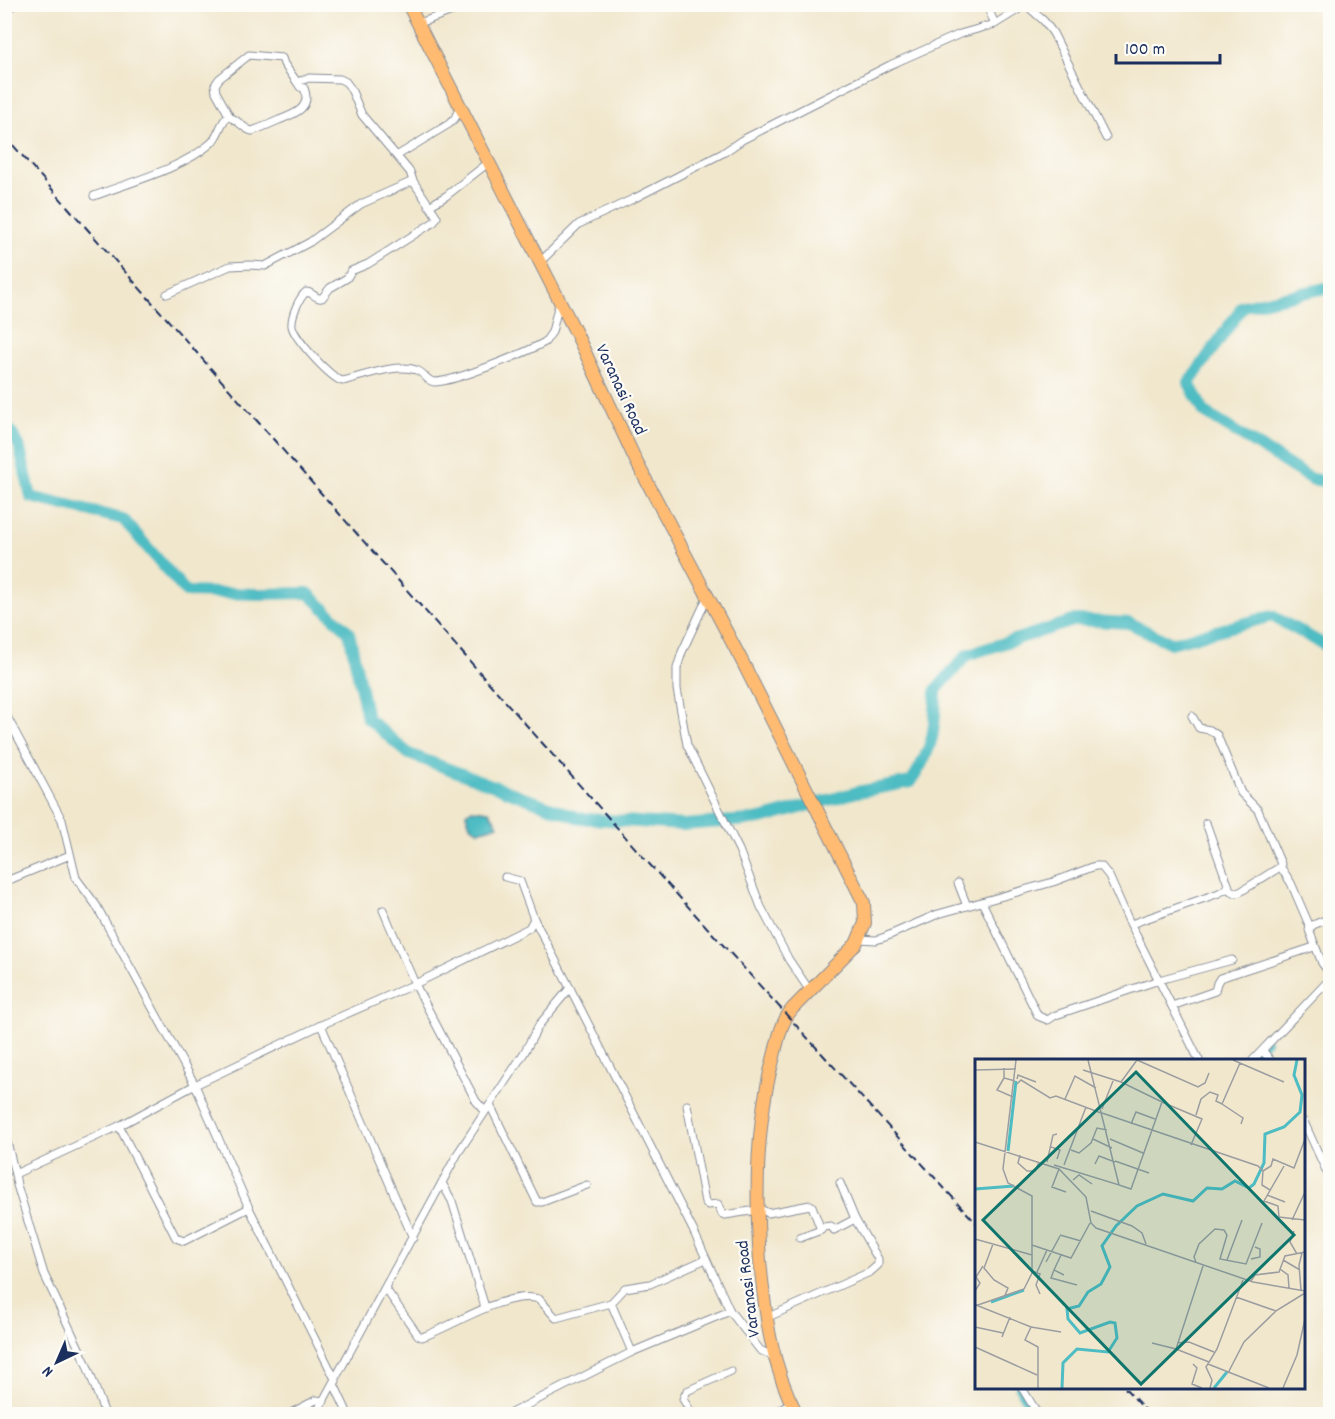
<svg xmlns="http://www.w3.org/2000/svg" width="1335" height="1419" viewBox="0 0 1335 1419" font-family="Dekko,sans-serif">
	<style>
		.water { fill: #4dbcc3; stroke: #347690; stroke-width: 1.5 }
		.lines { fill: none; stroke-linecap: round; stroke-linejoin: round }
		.canal { stroke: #4dbcc3; stroke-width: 8 }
		.river { stroke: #4dbcc3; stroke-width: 12 }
		.minor-casing { stroke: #868b96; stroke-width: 9 }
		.trunk-casing { stroke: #868b96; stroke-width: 14 }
		.minor { stroke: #fff; stroke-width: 7 }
		.trunk { stroke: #ffbb71; stroke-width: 12 }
		.rail { stroke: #1b2f5e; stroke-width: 2; stroke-dasharray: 9 4.5; stroke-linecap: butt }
		.labels { text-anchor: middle; stroke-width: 4.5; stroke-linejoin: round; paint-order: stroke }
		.street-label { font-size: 18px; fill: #1b2f5e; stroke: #fdfcf7 }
		.inset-river { fill: none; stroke: #4dbcc3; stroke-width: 3 }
		.inset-road { fill: none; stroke: #9b9da1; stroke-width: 1.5 }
		.view { fill: #0f766e; fill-opacity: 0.15; stroke: #0f766e; stroke-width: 3 }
		.inset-edge { fill: none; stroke: #1b2f5e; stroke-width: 3 }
	</style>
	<rect width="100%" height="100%" fill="#fdfcf7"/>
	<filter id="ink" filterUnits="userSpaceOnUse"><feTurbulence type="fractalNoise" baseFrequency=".0167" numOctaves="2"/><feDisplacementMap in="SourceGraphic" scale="12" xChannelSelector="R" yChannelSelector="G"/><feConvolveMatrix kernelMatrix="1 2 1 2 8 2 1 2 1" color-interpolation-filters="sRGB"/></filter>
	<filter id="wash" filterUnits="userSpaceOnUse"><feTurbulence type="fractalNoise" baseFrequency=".008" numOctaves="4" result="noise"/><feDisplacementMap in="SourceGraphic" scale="24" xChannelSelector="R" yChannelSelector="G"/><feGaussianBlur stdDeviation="1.35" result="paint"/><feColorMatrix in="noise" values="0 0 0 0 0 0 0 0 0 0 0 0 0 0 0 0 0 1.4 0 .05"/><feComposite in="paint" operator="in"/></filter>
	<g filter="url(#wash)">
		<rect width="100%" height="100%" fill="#f1e7cd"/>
		<path class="water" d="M472,809L489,811L498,825L479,831L470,825L466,813Z"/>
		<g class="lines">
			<g class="canal">
				<path d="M1247,1060L1266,1041"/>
				<path d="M1019,1388L1034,1414"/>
			</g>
			<g class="river">
				<path d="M1330,287L1243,306L1189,383L1204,412L1311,479L1330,482"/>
				<path d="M4,422L19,445L31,497L123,519L186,592L259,594L308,593L349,632L367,718L409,754L579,818L683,825L761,819L857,792L911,782C934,746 935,732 936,690L967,655L1076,620L1129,623L1171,643L1272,616L1330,648"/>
			</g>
		</g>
	</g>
	<g filter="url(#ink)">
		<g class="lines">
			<defs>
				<g id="minor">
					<path d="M986,4L995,24"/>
					<path d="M1026,5L1044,21L1053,33L1106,138"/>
					<path d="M4,9L17,4"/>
					<path d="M417,24L471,4"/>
					<path d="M230,117L216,92L215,85L219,79L249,55L282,58L284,64L297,82"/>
					<path d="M398,155L449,124L455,118L460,107"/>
					<path d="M94,196C130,182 181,169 210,144C219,137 219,125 227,117C237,117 242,129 252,131C261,128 270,124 279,120C295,114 312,108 304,88L300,87L297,82L309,78L340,79L346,82L351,89L362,115L410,172L413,181L437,217L434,222L368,264L351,271L347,278L330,288L322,298C316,300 313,292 306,292C299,298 291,316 292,326C294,338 332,380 343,381C363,376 397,363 416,370C424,372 427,382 435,382C457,381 525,353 545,342L552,332L559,303"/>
					<path d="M429,206L446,196L488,163"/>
					<path d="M539,263L579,224L635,198L723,153L742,140L890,65L960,34L995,24L1027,4"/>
					<path d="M167,294L230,266L250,265L265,266L310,242L361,204L413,181"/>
					<path d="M708,596L682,652L677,668V689L687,745L739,850L761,907L789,960L810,991"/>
					<path d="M4,711L62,820L76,878L96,905L195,1085L249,1208L336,1381"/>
					<path d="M1192,716L1199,728L1210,730L1217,735L1241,793L1258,810L1281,864L1280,867L1240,892L1236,893L1228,889"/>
					<path d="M1280,866L1291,883L1310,927"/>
					<path d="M505,877L520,881L534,919"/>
					<path d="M4,882L70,855"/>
					<path d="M958,883L967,906"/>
					<path d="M982,902L1038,1016L1048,1020L1054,1016"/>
					<path d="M383,910L415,984L476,1101L485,1111"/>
					<path d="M1330,918L1313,925L1309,930L1322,963L1330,974"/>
					<path d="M1131,924L1219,893L1229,887L1206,823"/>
					<path d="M860,939L876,940L885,937L938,914L1053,882L1095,866H1101L1109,876L1128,919L1199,1060"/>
					<path d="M1172,1006L1215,991L1217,983L1220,978L1314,947"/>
					<path d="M1056,1015L1159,980L1232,960"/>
					<path d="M321,1025L413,1238"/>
					<path d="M1263,1051L1270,1060"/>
					<path d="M1253,1060L1330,979"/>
					<path d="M490,1105L537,1202H542L587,1185"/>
					<path d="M687,1105L705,1202L708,1205L718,1204L722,1214L725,1215L757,1210"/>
					<path d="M1304,1122L1330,1179"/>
					<path d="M119,1126L176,1238L184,1241L249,1208"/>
					<path d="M4,1130L15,1174L119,1126L195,1085L321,1025L415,984L529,928L534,919L570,988"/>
					<path d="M15,1174L17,1185L44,1274L86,1363L105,1414"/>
					<path d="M442,1183L452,1201L485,1307"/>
					<path d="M757,1207L768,1213L810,1205L812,1206L821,1230"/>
					<path d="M800,1238L821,1230L823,1227L831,1226L834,1230L855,1219"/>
					<path d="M385,1288L418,1335L422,1337C454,1326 505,1290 539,1299L556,1318L611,1303L632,1352"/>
					<path d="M611,1303L625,1288L650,1284L706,1259"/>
					<path d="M766,1318L870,1272L878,1265V1259L855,1219L840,1183"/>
					<path d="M334,1384L348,1414"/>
					<path d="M1022,1388L1038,1414"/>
					<path d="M289,1414L316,1400L324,1401"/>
					<path d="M316,1414L458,1153L524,1053L539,1025L570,988L693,1230L730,1311L760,1350L774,1357"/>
					<path d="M509,1414L632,1352L730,1311"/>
					<path d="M692,1414L683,1399L687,1391L731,1371"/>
					<path d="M772,1414L791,1404"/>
				</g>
				<path id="trunk" d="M408,4L576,333L637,463L742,661L864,903L865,923L856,944L792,1009C781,1022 778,1040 774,1056C756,1122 755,1192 760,1260C765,1314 771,1366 797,1414"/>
			</defs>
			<use href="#minor" class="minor-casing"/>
			<use href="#trunk" class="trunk-casing"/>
			<use href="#minor" class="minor"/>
			<use href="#trunk" class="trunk"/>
			<g class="rail">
				<path d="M4,135L652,867L976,1223"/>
				<path d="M1125,1388L1149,1414"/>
			</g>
		</g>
	</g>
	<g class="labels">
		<g class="street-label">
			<text transform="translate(622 389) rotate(65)" y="6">Varanasi Road</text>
			<text transform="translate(747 1289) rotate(-97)" y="6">Varanasi Road</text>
		</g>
	</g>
	<g transform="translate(975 1059)">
		<rect width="330" height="330" fill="#f1e7cd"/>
		<path class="inset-river" d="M33,92L41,22M0,130L39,127M16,243L49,231M87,329L88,304L102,290L133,293L142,279L140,264L135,263L105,274L93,260L92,250L104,247L113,233L126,225L135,208L127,187L141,167L162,147L188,135L218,142L232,129L247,130L260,122L274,129L279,125L289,104L290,75L309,68L325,53L327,36L319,16L322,1M239,329L252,313"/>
		<path class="inset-road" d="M41,1L28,110L33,124L57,137V186M258,1L309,23M29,9V19L40,22M0,11L41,10M108,11L146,23L187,43M29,19L22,31L38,38M42,20L43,16L61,23M146,23L162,1L223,28L230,24L234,14M42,25L46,21L75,39L81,37L126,54M90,40L100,17L121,29M247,45L268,59L266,65M127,50L138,22M127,54L283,107L288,112L287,126L295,131M221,56L226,40L235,33L243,36L241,42L247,45L265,4M156,65L161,53L180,60M118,80L137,89M135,80L168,94M0,83L84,110L111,138L116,164L121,169L278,223L330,232M76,88L85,91L82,100M96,91L104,94L116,84L122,69L132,71M45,96L43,104L52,112H60L64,103M140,102L174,114M72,103L78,76L82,75M120,105L124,97L140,103M79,106L144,126L113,1M89,106L111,48M309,107L289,142L303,147L304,158L330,161M84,110L77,128L91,133M288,112L296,107L298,100L319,109L330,80M98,121L104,116L117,125M144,126L156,130L187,43L227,60L216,86M292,136L310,143M116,152L157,167L167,174L171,185M317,161L330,133M319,172L315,183L322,195M85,176L106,182M0,180L57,196M18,185L9,209L19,221L33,229L29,239M86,196L79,211L89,216M276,200L285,198V190L280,188M252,201L267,161M308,201L325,211M71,203L85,177M221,203L219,198L224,185L240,170L249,171L252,176L245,200L271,205L287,164M228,207L201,290L234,303M305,210L313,216L314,229M79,211L76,219L102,226M57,212L65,215L61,226L65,235M62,213L72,191M276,222L280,216L304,213L310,197L330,193M326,231L324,206L327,194M0,232L5,224L1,218L8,207M261,238L301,252L330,234M1,246L56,268L50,281L63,288V329M0,247L49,230L57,214V186L96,199L115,164M0,268L28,274M56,268L86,273M27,278L35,258M177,284L201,290M202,284L214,283L239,293M0,288L62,316M218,305L222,309L217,325L227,329M233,305L294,329M253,314L269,283L301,252M235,329L237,321L231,308L242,290L268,221M308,329L322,296L330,260"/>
		<path class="view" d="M161,13L319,176L166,325L8,161Z"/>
		<rect width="330" height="330" class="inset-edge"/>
	</g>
	<rect width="1335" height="1419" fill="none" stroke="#fdfcf7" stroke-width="24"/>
	<g transform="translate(57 1362) rotate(224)" stroke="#fdfcf7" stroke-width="4.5" paint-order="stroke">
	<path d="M0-4.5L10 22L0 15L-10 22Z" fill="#1b2f5e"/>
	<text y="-9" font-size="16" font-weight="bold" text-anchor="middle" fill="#1b2f5e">N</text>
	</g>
	<path d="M1116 54v9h104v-9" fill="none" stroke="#1b2f5e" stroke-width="3"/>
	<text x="1125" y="54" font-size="18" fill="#1b2f5e" stroke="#fdfcf7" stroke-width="4.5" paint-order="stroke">100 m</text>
</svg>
